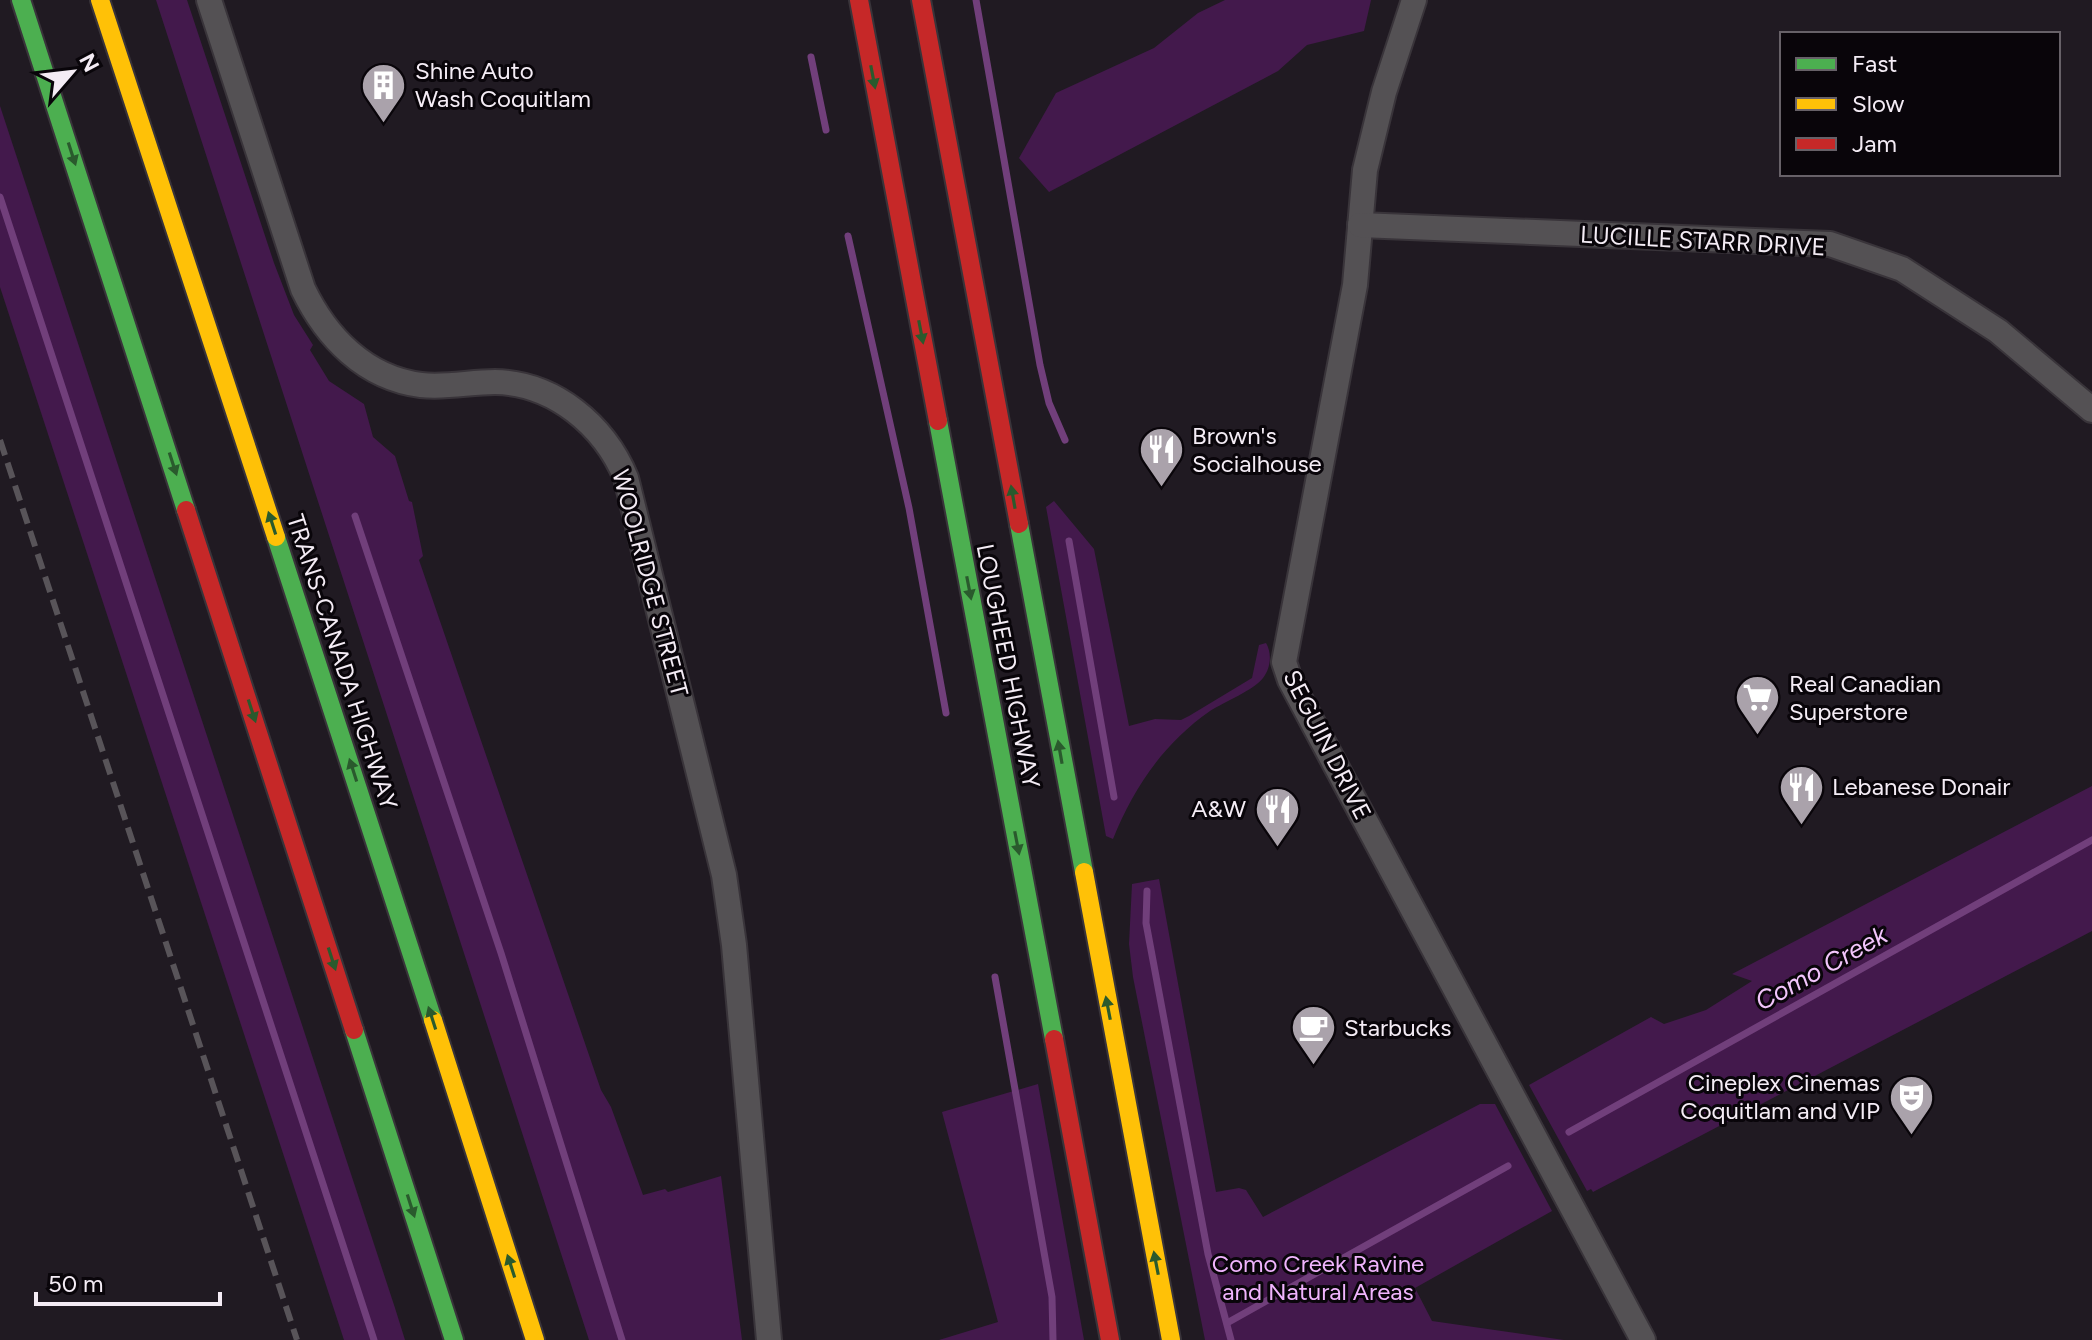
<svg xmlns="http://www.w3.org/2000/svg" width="2092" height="1340" viewBox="0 0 2092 1340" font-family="Figtree,sans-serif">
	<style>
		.green { fill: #43194c }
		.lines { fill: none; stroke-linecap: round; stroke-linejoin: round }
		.stream { stroke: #713f7b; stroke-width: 7 }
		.street-casing { stroke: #39343a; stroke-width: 28 }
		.fast-casing { stroke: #39343a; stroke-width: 22 }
		.slow-casing { stroke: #39343a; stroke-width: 22 }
		.jam-casing { stroke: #39343a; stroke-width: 22 }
		.street { stroke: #545154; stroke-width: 24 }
		.fast { stroke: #4caf50; stroke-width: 18 }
		.slow { stroke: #ffc107; stroke-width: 18 }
		.jam { stroke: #c62828; stroke-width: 18 }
		.rail { stroke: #585459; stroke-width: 6; stroke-dasharray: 16 8; stroke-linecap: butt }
		.oneway { fill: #2a5a2d }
		.labels { text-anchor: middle; stroke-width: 6; stroke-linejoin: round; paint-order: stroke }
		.poi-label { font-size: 24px; fill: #f4ecf5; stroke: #09050a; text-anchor: start }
		.street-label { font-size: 24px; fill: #f4ecf5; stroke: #09050a }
		.park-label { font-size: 24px; fill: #f0b4fd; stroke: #09050a }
		.water-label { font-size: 26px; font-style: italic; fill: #f2c5fc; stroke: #09050a }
	</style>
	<rect width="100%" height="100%" fill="#201a22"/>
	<g class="green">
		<path d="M156,0H187L274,263L294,315L313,345L310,350L329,381L364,404L373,437L395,456L409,501L412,502L423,556L419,560L601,1090L611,1107L643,1195L665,1189L668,1192L721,1176L742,1340H589Z"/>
		<path d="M1225,0H1371L1364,31L1307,45L1278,71L1049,192L1019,158L1056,93L1154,48L1198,13Z"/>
		<path d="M0,106L395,1308L405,1340H344L0,287Z"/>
		<path d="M1054,501L1094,549L1129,726L1155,719L1181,720L1189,716L1252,678L1259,645L1266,643C1272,653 1271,668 1263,678C1254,690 1224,702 1210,711C1164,743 1134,787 1113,839L1106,836L1046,507Z"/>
		<path d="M2092,786V931L1593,1192L1591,1189L1587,1191L1529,1085L1651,1017L1664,1024L1706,1010L1752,981L1732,974Z"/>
		<path d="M1159,879L1216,1192L1239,1188L1246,1190L1263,1217L1480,1104H1495L1552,1211L1415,1288L1432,1321L1564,1340H1205L1133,977L1129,944L1132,884Z"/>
		<path d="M1038,1084L1084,1340H939L998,1322L942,1112Z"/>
	</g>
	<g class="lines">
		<g class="stream">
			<path d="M976,0L1040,365L1049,403L1065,440"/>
			<path d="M811,57L826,130"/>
			<path d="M0,197L374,1340"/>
			<path d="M848,236L909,508L946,713"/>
			<path d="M355,516L501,953L622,1340"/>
			<path d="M1069,541L1114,797"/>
			<path d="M1147,891L1146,923L1208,1254L1231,1340"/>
			<path d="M995,977L1052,1297L1053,1340"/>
			<path d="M1569,1132L2092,840"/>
			<path d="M1227,1323L1508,1166"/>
		</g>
		<defs>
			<g id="street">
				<path d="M209,0L303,289C326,337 365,378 421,385C446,388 470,382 495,382C554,383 604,425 626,478L724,875L734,945L769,1340"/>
				<path d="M1414,0L1384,92L1365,170L1355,285L1284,662L1290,680L1643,1340"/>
				<path d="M1360,225L1830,244L1902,269L1998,331L2092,410"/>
			</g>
			<g id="fast">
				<path d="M21,0L186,510"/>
				<path d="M938,421L1054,1039"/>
				<path d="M1019,524L1084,872"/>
				<path d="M276,537L433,1020"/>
				<path d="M354,1030L454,1340"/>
			</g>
			<g id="slow">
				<path d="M100,0L276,537"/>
				<path d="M1084,872L1171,1340"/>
				<path d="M433,1020L535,1340"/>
			</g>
			<g id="jam">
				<path d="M859,0L938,421"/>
				<path d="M921,0L1019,524"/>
				<path d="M186,510L354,1030"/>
				<path d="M1054,1039L1110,1340"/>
			</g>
		</defs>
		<use href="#street" class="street-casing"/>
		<use href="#fast" class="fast-casing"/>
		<use href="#slow" class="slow-casing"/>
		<use href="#jam" class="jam-casing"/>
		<use href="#street" class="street"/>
		<use href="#fast" class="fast"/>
		<use href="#slow" class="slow"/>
		<use href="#jam" class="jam"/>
		<path class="rail" d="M0,440L297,1340"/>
	</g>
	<defs><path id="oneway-solid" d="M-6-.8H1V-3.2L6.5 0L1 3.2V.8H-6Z" transform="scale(2)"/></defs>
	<g class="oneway">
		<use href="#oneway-solid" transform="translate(873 77) rotate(79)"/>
		<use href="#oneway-solid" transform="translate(72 154) rotate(72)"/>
		<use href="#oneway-solid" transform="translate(921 332) rotate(79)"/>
		<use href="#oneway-solid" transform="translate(173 464) rotate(72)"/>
		<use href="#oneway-solid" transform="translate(1013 497) rotate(-100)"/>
		<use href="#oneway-solid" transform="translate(272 523) rotate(-108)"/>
		<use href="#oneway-solid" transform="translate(969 588) rotate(79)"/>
		<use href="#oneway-solid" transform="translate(252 711) rotate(72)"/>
		<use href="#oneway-solid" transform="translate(1060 752) rotate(-100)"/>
		<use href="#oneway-solid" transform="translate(353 770) rotate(-108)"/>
		<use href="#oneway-solid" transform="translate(1017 843) rotate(79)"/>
		<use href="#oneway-solid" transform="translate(332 959) rotate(72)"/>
		<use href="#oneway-solid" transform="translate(1108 1008) rotate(-101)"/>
		<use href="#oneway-solid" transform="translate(432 1018) rotate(-108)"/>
		<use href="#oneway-solid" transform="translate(411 1206) rotate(72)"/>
		<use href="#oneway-solid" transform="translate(1156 1263) rotate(-101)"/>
		<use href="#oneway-solid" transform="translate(511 1266) rotate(-108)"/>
	</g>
	<defs>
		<symbol id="building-pin" viewBox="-11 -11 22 30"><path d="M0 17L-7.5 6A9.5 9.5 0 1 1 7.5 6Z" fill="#aaa2ab" stroke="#09050a"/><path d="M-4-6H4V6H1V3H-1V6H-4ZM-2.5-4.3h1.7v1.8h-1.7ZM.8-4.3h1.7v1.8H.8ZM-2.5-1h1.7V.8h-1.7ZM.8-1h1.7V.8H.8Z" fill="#fff"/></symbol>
		<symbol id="restaurant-pin" viewBox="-11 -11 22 30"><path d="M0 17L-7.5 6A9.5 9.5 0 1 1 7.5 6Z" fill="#aaa2ab" stroke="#09050a"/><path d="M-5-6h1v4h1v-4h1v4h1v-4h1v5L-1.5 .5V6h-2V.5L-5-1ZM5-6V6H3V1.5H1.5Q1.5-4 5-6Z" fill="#fff"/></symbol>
		<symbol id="supermarket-pin" viewBox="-11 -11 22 30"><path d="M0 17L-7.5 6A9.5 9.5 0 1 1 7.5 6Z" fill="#aaa2ab" stroke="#09050a"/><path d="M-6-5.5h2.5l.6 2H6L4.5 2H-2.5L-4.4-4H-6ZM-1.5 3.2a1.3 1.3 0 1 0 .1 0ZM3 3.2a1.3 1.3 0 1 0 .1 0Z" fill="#fff"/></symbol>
		<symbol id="cafe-pin" viewBox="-11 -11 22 30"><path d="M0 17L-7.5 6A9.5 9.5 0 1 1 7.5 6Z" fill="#aaa2ab" stroke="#09050a"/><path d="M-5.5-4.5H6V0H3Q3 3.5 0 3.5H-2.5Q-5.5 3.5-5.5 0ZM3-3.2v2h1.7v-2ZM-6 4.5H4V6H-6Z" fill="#fff"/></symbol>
		<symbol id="theatre-pin" viewBox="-11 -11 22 30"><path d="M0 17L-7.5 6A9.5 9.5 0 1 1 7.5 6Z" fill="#aaa2ab" stroke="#09050a"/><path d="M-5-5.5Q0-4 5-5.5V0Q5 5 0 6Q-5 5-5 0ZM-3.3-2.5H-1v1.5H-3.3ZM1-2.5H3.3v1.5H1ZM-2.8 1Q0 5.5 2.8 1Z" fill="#fff"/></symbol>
	</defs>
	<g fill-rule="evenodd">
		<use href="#building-pin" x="358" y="60" width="51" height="69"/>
		<use href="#restaurant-pin" x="1136" y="424" width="51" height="69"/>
		<use href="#supermarket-pin" x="1732" y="672" width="51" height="69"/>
		<use href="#restaurant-pin" x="1776" y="762" width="51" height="69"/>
		<use href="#restaurant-pin" x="1252" y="784" width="51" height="69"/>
		<use href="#cafe-pin" x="1288" y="1002" width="51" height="69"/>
		<use href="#theatre-pin" x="1886" y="1072" width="51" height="69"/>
	</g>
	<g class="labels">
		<g class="poi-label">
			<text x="415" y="79">Shine Auto<tspan x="415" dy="28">Wash Coquitlam</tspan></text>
			<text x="1192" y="444">Brown's<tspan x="1192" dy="28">Socialhouse</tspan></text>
			<text x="1789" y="692">Real Canadian<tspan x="1789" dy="28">Superstore</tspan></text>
			<text x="1832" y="795">Lebanese Donair</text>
			<text x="1246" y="817" text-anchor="end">A&amp;W</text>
			<text x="1344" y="1036">Starbucks</text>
			<text x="1880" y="1091" text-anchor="end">Cineplex Cinemas<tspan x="1880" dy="28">Coquitlam and VIP</tspan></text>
		</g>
		<g class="street-label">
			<text transform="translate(1703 241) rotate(3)" y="8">LUCILLE STARR DRIVE</text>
			<text transform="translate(650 583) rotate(75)" y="8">WOOLRIDGE STREET</text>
			<text transform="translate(342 662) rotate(72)" y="8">TRANS-CANADA HIGHWAY</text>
			<text transform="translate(1008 666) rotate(79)" y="8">LOUGHEED HIGHWAY</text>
			<text transform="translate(1327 745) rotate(63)" y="8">SEGUIN DRIVE</text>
		</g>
		<g class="park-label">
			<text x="1318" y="1272">Como Creek Ravine<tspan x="1318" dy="28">and Natural Areas</tspan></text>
		</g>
		<g class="water-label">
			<text transform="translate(1821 968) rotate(-29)" y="9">Como Creek</text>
		</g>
	</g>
	<rect x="1780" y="32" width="280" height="144" fill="#09050a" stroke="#676168" stroke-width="2"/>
	<rect x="1796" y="58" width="40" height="12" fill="#4caf50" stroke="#676168" stroke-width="2"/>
	<text x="1852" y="72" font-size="24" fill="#f4ecf5">Fast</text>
	<rect x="1796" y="98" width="40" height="12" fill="#ffc107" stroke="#676168" stroke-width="2"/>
	<text x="1852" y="112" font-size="24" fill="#f4ecf5">Slow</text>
	<rect x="1796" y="138" width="40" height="12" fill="#c62828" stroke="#676168" stroke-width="2"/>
	<text x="1852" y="152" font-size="24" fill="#f4ecf5">Jam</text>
	<g transform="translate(72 72) rotate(62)" stroke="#09050a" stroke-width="6" paint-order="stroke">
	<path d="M0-6L14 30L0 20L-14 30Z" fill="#f4ecf5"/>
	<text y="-12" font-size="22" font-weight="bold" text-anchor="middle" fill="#f4ecf5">N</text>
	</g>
	<path d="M36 1292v12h184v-12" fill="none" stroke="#f4ecf5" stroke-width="4"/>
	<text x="48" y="1292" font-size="24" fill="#f4ecf5" stroke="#09050a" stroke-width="6" paint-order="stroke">50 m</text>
</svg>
